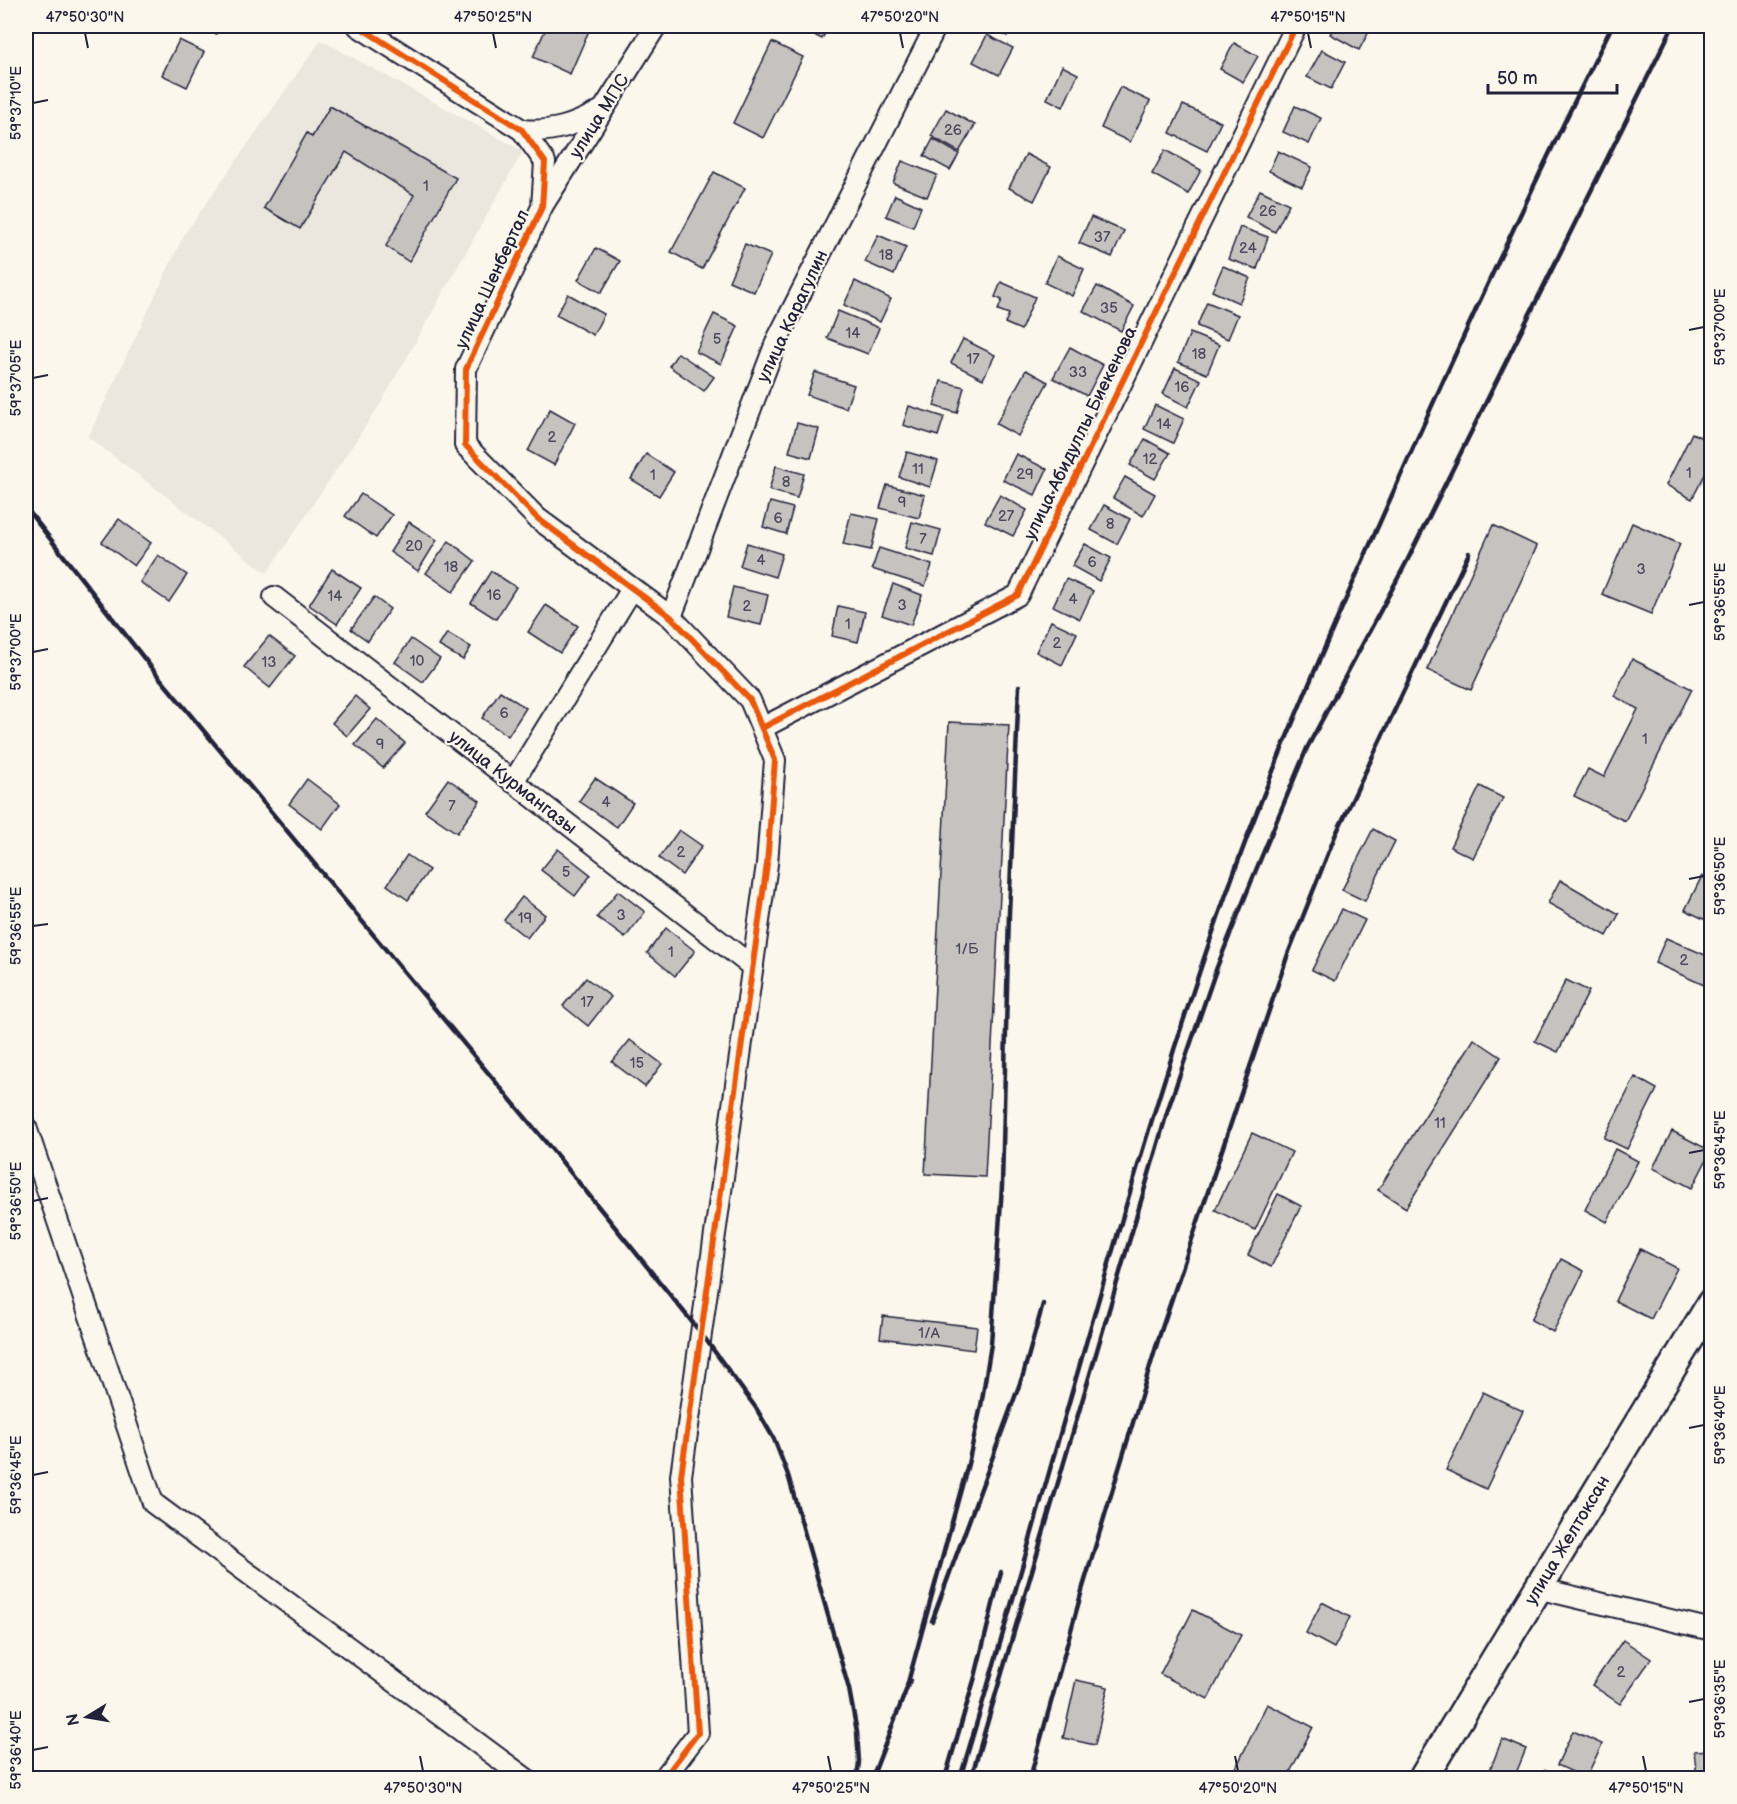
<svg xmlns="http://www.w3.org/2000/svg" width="1737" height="1804" viewBox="0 0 1737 1804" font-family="'Balsamiq Sans',sans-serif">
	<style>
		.built { fill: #ebe7df }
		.building { fill: #c6c2c0; stroke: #22223b; stroke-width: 1.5 }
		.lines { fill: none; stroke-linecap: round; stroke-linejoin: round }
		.minor-casing { stroke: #22223b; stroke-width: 24 }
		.secondary-casing { stroke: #22223b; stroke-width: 32 }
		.minor { stroke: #fbf7ec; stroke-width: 20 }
		.secondary { stroke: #fbf7ec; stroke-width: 27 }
		.rail { stroke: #22223b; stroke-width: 4.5 }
		.cycleway-casing { stroke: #fbf7ec; stroke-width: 10 }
		.cycleway { stroke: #e8590c; stroke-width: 6 }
		.ticks { fill: none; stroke: #22223b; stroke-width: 2 }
		.labels { text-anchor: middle; stroke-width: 4.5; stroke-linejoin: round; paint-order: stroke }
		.number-label { font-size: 15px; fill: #4b4a5c }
		.street-label { font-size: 18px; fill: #22223b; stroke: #fbf7ec }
		.neatline { fill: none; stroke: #22223b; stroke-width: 2 }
		.ticks-label { font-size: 15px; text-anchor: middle; fill: #22223b }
	</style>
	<rect width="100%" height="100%" fill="#fbf7ec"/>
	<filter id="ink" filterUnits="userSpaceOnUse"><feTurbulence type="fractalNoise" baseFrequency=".0167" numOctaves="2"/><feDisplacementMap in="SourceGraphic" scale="12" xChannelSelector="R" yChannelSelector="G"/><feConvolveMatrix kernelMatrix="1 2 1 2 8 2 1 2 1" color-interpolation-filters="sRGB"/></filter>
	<g filter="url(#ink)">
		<path class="built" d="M321,40L523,151L381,403L267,573L88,437L184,235Z"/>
		<g class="building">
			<path d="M197,26H220L216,34Z"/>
			<path d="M547,26H591L570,74L533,57Z"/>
			<path d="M799,26H829L822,39L798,27Z"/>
			<path d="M986,26H1012L1007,36Z"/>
			<path d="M1335,26H1372L1359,50L1330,34Z"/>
			<path d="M987,35L1013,48L999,75L973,62Z"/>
			<path d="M179,40L204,52L187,87L162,75Z"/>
			<path d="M772,42L803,57L763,138L733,123Z"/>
			<path d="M1234,43L1258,56L1243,82L1220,69Z"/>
			<path d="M1322,50L1345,62L1331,89L1307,77Z"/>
			<path d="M1062,66L1078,74L1063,107L1047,99Z"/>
			<path d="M1120,87L1150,101L1130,142L1101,128Z"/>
			<path d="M1183,105L1221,122L1207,151L1170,133Z"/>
			<path d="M330,106L456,178L409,262L386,246L414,195L346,152L300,229L264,208L307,133L312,137Z"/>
			<path d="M1295,106L1321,118L1309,144L1283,132Z"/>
			<path d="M946,109L975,125L959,152L931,136Z"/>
			<path d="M933,139L959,154L950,170L924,156Z"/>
			<path d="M1165,150L1201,170L1188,194L1152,174Z"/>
			<path d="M1278,151L1312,167L1302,187L1269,171Z"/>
			<path d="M1026,154L1051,167L1034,201L1009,188Z"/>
			<path d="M902,161L937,175L927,197L893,183Z"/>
			<path d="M714,172L745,188L702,269L671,252Z"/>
			<path d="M1260,190L1289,204L1275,232L1246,217Z"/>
			<path d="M895,195L921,207L913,227L886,216Z"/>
			<path d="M1091,217L1124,231L1112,257L1079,243Z"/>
			<path d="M1240,227L1268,237L1257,269L1228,259Z"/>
			<path d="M878,235L906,247L894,275L865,262Z"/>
			<path d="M745,244L771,255L754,292L729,281Z"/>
			<path d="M596,248L620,261L601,293L578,280Z"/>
			<path d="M1057,256L1084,269L1072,296L1045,283Z"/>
			<path d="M1223,266L1250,278L1239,303L1212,291Z"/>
			<path d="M855,281L891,299L880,322L844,305Z"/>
			<path d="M1001,282L1035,297L1021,330L1005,323L1009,314L998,310L1002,300L995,297Z"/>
			<path d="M1097,286L1134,306L1121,331L1083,311Z"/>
			<path d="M568,294L604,314L593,335L556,315Z"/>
			<path d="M1207,302L1238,315L1228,339L1197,326Z"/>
			<path d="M838,311L879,328L868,354L827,338Z"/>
			<path d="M714,314L738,326L721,364L696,352Z"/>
			<path d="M1190,333L1219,345L1207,374L1178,362Z"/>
			<path d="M963,339L995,355L983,379L951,363Z"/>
			<path d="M1070,347L1103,365L1087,396L1053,378Z"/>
			<path d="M678,353L714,377L704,391L669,366Z"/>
			<path d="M1175,368L1201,380L1188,407L1163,394Z"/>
			<path d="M1026,370L1048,382L1018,436L996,424Z"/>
			<path d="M815,372L854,385L846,408L807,395Z"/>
			<path d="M941,381L964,387L957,413L934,406Z"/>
			<path d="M1155,405L1184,419L1173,443L1144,429Z"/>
			<path d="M909,406L944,417L938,436L903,425Z"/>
			<path d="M550,409L575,423L554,465L528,451Z"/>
			<path d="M797,423L819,429L811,458L789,452Z"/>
			<path d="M1692,433L1712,443V461L1692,499L1666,485Z"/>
			<path d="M1145,439L1170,453L1155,479L1130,465Z"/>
			<path d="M907,452L938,461L930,487L899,477Z"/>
			<path d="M646,454L674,472L659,496L631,479Z"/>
			<path d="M1016,454L1047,469L1035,495L1003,480Z"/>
			<path d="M776,466L804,474L797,498L769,490Z"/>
			<path d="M1125,477L1155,494L1143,516L1113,498Z"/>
			<path d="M887,485L925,495L919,518L880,508Z"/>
			<path d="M361,494L392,515L376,538L345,516Z"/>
			<path d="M1000,495L1027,510L1013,536L985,522Z"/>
			<path d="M770,502L793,508L786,534L763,527Z"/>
			<path d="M1104,505L1130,519L1117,544L1091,530Z"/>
			<path d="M851,513L879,519L871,550L843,544Z"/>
			<path d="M119,519L151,543L134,566L102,542Z"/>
			<path d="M409,522L437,540L418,571L390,552Z"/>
			<path d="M912,522L941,530L934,556L905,548Z"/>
			<path d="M1632,523L1680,544L1651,614L1602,594Z"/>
			<path d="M1493,525L1537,546L1471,690L1427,670Z"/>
			<path d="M449,541L475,561L453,592L426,573Z"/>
			<path d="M747,543L782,554L775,577L740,566Z"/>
			<path d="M1085,544L1111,558L1099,581L1072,566Z"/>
			<path d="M879,548L932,565L925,586L872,569Z"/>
			<path d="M158,555L187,575L169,602L140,582Z"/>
			<path d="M332,569L361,588L337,624L309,605Z"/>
			<path d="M491,571L516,587L496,619L471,603Z"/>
			<path d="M1066,579L1093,591L1080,619L1053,606Z"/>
			<path d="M893,584L922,595L911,625L882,615Z"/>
			<path d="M733,587L768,595L761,625L726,617Z"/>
			<path d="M374,597L390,609L368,641L351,629Z"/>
			<path d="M546,605L578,626L560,653L528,632Z"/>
			<path d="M838,606L865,612L858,642L832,636Z"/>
			<path d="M1051,621L1077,633L1062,665L1036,652Z"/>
			<path d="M447,633L471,647L463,660L439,646Z"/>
			<path d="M269,636L295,656L270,688L244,667Z"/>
			<path d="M411,639L440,659L423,682L395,662Z"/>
			<path d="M1632,659L1692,689L1625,821L1574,796L1588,769L1604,777L1638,709L1614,696Z"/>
			<path d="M500,691L526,708L508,736L482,718Z"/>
			<path d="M355,696L370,709L347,736L332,723Z"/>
			<path d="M377,719L405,743L383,768L355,745Z"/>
			<path d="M949,722L1009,725L985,1177L925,1174Z"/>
			<path d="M595,778L633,803L617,827L579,801Z"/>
			<path d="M307,779L340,804L322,829L289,804Z"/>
			<path d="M448,779L480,801L457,833L425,811Z"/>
			<path d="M1480,786L1503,798L1473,858L1450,847Z"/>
			<path d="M1373,829L1395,841L1365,901L1342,890Z"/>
			<path d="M679,830L702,846L682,875L659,858Z"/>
			<path d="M558,849L591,875L575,896L541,870Z"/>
			<path d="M407,855L429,870L408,900L387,885Z"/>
			<path d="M1702,876L1712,881V923L1685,910Z"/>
			<path d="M1560,880L1619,914L1607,936L1548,903Z"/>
			<path d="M618,891L645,912L625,938L597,917Z"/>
			<path d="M522,897L545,915L527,938L504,920Z"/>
			<path d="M1342,909L1365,920L1335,981L1312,970Z"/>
			<path d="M666,928L695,951L675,976L647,953Z"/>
			<path d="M1666,938L1712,958V968L1704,985L1655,963Z"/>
			<path d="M586,978L611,997L588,1026L563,1006Z"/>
			<path d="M1566,980L1589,991L1558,1052L1535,1041Z"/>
			<path d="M1474,1039L1501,1057L1406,1208L1378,1190Z"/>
			<path d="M630,1040L662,1064L645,1087L612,1062Z"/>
			<path d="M1635,1077L1657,1089L1627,1149L1604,1138Z"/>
			<path d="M1672,1131L1711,1151L1692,1188L1653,1168Z"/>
			<path d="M1252,1133L1292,1152L1255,1230L1215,1210Z"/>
			<path d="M1615,1149L1638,1161L1607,1222L1585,1210Z"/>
			<path d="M1278,1194L1301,1206L1271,1267L1248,1255Z"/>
			<path d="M1640,1249L1677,1268L1651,1319L1615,1301Z"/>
			<path d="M1561,1259L1584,1271L1553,1332L1531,1320Z"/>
			<path d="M883,1316L977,1327L974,1350L880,1338Z"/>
			<path d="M1483,1392L1523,1411L1486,1489L1446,1470Z"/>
			<path d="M1322,1602L1350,1617L1334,1648L1306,1633Z"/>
			<path d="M1193,1610L1241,1635L1208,1699L1160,1674Z"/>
			<path d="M1623,1640L1651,1659L1620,1704L1592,1685Z"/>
			<path d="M1076,1680L1108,1687L1095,1745L1063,1738Z"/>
			<path d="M1267,1704L1313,1727L1287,1778H1231Z"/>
			<path d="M1573,1731L1602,1744L1586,1778L1557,1765Z"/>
			<path d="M1502,1739L1526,1749L1514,1778H1487Z"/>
			<path d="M1712,1750V1778H1697L1694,1751Z"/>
			<path d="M1545,1770L1564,1778H1541Z"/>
		</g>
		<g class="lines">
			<defs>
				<g id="minor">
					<path d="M358,26L522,130L545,162L542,207L466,369L465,445L537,518L671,617L750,700L775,760L767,864L681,1476L698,1733L664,1778"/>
					<path d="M522,130C554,133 575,125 602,110"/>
					<path d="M543,205L656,26"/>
					<path d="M274,597L753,967"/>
					<path d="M671,617L777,340L936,26"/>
					<path d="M762,728L1018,595L1296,26"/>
					<path d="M513,782L632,589"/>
					<path d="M26,1127L153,1503L525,1778"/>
					<path d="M1537,1588L1712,1630"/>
				</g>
				<path id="secondary" d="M1423,1778L1712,1302"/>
			</defs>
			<use href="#minor" class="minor-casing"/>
			<use href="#secondary" class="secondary-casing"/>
			<use href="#minor" class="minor"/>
			<use href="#secondary" class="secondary"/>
			<g class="rail">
				<path d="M26,508L154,671L554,1152L701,1333L756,1408L774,1439L788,1475L849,1689L857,1732L859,1762L857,1778"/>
				<path d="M932,1621L1023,1375L1043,1304"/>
				<path d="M907,1686L968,1464L981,1406L991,1344L1002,1186L1009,913L1019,686"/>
				<path d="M872,1778L910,1680"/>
				<path d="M945,1778L975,1677L1001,1572"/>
				<path d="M960,1778C1049,1487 1122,1191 1223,903C1273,761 1335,623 1396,486C1465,331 1536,177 1612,26"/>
				<path d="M971,1778L1169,1106L1217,967L1256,870L1307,748L1406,563L1673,26"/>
				<path d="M1030,1778L1083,1587L1159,1337L1288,954L1335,836L1469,553"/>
			</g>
			<defs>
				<g id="cycleway">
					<path d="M358,26L522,130L545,162L542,207L466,369L465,445L537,518L671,617L750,700L775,760L767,864L681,1476L698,1733L664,1778"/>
					<path d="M762,728L1018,595L1296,26"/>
				</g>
			</defs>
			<use href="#cycleway" class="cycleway-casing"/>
			<use href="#cycleway" class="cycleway"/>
		</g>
	</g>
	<path class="ticks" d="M85,33L88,48M493,33L496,48M900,33L903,48M1308,33L1311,48M33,103L48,100M1689,330L1704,327M33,378L48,375M1689,605L1704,602M33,652L48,649M1689,879L1704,876M33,926L48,924M1689,1153L1704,1150M33,1201L48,1198M1689,1428L1704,1425M33,1475L48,1472M1689,1702L1704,1699M33,1750L48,1747M420,1756L423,1771M828,1756L831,1771M1235,1756L1238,1771M1643,1756L1646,1771"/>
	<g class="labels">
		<g class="number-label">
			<text x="953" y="135">26</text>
			<text x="426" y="191">1</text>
			<text x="1268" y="216">26</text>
			<text x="1102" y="242">37</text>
			<text x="1248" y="253">24</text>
			<text x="886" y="260">18</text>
			<text x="1109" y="313">35</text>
			<text x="853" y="338">14</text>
			<text x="717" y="344">5</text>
			<text x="1199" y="359">18</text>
			<text x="973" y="364">17</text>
			<text x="1078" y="377">33</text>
			<text x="1182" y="392">16</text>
			<text x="1164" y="429">14</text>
			<text x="552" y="442">2</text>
			<text x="1150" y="464">12</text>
			<text x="918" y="474">11</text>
			<text x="1689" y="478">1</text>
			<text x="1025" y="479">29</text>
			<text x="653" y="480">1</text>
			<text x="786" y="487">8</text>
			<text x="902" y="507">9</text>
			<text x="1006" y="521">27</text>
			<text x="778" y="523">6</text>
			<text x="1110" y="529">8</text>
			<text x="923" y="544">7</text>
			<text x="414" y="551">20</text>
			<text x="761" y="565">4</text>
			<text x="1092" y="567">6</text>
			<text x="451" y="572">18</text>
			<text x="1641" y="574">3</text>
			<text x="494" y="600">16</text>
			<text x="335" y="601">14</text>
			<text x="1073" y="604">4</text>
			<text x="902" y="610">3</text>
			<text x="747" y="611">2</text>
			<text x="848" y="629">1</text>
			<text x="1057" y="648">2</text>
			<text x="417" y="666">10</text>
			<text x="269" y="667">13</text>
			<text x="504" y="718">6</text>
			<text x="1645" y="744">1</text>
			<text x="380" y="749">9</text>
			<text x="606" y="807">4</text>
			<text x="452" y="811">7</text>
			<text x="681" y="857">2</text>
			<text x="566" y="877">5</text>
			<text x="621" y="920">3</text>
			<text x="525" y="923">19</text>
			<text x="967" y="954">1/Б</text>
			<text x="671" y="957">1</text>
			<text x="1684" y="965">2</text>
			<text x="587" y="1007">17</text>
			<text x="637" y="1068">15</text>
			<text x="1440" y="1128">11</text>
			<text x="929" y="1338">1/А</text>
			<text x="1621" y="1677">2</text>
		</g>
		<g class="street-label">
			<text transform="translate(599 116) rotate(-58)" y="6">улица МПС</text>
			<text transform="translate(492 279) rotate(-65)" y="6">улица Шенбертал</text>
			<text transform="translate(792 316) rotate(-65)" y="6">улица Карагулин</text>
			<text transform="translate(1080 433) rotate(-64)" y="6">улица Абидуллы Биекенова</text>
			<text transform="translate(513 782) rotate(38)" y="6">улица Курмангазы</text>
			<text transform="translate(1567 1540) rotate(-59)" y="6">улица Желтоксан</text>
		</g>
	</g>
	<rect width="1737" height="1804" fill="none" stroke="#fbf7ec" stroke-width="66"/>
	<g transform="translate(87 1717) rotate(259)" stroke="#fbf7ec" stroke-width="4.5" paint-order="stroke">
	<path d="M0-4.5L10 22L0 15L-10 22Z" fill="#22223b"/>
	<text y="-9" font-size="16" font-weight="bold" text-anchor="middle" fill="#22223b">N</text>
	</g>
	<path d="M1488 84v9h129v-9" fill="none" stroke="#22223b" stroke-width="3"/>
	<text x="1497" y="84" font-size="18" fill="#22223b" stroke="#fbf7ec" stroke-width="4.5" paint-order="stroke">50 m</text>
	<rect x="33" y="33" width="1671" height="1738" class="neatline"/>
	<g class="ticks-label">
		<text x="85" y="22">47°50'30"N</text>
		<text x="493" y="22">47°50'25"N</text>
		<text x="900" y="22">47°50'20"N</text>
		<text x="1308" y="22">47°50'15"N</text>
		<text transform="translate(16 103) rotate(-90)" y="5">59°37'10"E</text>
		<text transform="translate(1720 327) rotate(-90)" y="5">59°37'00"E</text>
		<text transform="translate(16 378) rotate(-90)" y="5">59°37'05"E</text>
		<text transform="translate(1720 602) rotate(-90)" y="5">59°36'55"E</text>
		<text transform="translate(16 652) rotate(-90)" y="5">59°37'00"E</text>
		<text transform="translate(1720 876) rotate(-90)" y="5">59°36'50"E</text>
		<text transform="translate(16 926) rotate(-90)" y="5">59°36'55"E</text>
		<text transform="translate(1720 1150) rotate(-90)" y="5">59°36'45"E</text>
		<text transform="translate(16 1201) rotate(-90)" y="5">59°36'50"E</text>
		<text transform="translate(1720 1425) rotate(-90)" y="5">59°36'40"E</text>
		<text transform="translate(16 1475) rotate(-90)" y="5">59°36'45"E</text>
		<text transform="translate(1720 1699) rotate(-90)" y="5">59°36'35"E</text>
		<text transform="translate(16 1750) rotate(-90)" y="5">59°36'40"E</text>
		<text x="423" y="1793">47°50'30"N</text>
		<text x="831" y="1793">47°50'25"N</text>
		<text x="1238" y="1793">47°50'20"N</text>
		<text x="1646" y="1793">47°50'15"N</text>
	</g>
</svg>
